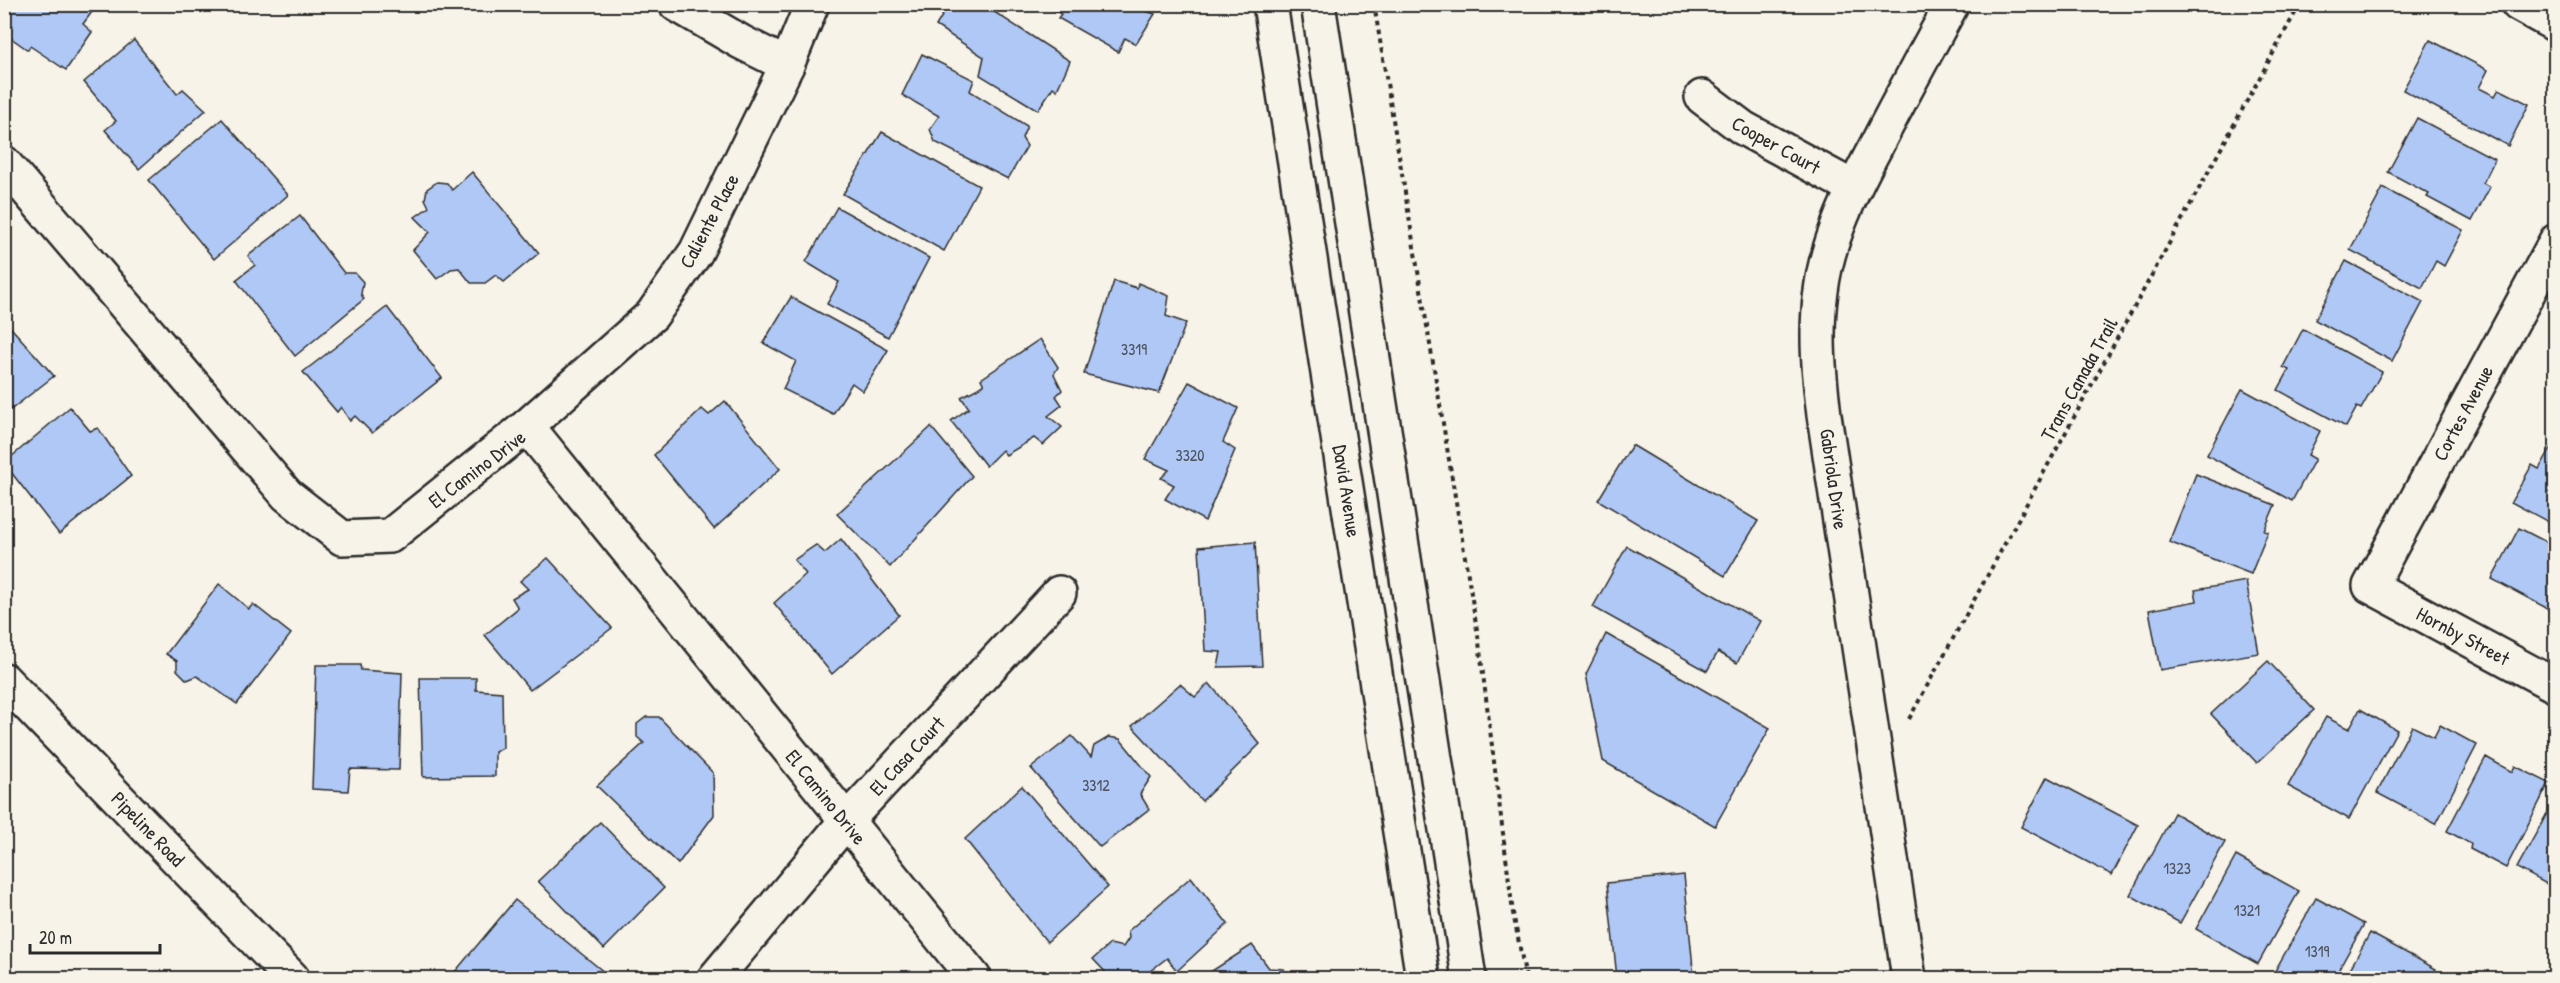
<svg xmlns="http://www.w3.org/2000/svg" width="2560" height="983" viewBox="0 0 2560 983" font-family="'Patrick Hand',sans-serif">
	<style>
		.building { fill: #b0c8f6; stroke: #2b2b2b; stroke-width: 1.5 }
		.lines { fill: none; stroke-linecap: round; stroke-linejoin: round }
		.minor-casing { stroke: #2b2b2b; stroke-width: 38 }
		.tertiary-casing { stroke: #2b2b2b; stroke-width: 38 }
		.secondary-casing { stroke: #2b2b2b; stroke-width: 38 }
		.path { stroke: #2b2b2b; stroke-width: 4; stroke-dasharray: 4.5 4.5; stroke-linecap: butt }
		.minor { stroke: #f7f3e8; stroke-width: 33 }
		.tertiary { stroke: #f7f3e8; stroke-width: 33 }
		.secondary { stroke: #f7f3e8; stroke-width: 33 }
		.labels { text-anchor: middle; stroke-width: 4.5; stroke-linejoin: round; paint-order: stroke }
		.number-label { font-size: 16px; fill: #4c525e }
		.street-label { font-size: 20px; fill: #2b2b2b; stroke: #f7f3e8 }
	</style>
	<rect width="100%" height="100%" fill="#f7f3e8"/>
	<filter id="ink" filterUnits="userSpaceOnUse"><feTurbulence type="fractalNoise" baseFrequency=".0167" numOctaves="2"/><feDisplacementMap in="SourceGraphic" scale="12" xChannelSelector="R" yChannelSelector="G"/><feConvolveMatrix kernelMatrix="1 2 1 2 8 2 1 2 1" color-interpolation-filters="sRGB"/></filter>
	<g filter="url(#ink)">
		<g class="building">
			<path d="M4,4H98L83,24L92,32L66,70L30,46L28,50L4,33Z"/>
			<path d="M949,4H982L1070,61L1057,90L1053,87L1038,110L980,75L984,57L936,26Z"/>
			<path d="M1042,4H1142L1140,9L1155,14L1136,44L1125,38L1118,52L1058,18L1061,14Z"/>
			<path d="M134,40L177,94L183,89L206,110L139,169L105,130L116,121L84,82Z"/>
			<path d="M2430,40L2488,70L2479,88L2495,96L2499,89L2529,104L2508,146L2403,90Z"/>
			<path d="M922,54L974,80L970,91L1027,126L1022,138L1027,146L1008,179L935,142L930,129L939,116L902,95Z"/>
			<path d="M2417,118L2495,159L2483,183L2490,187L2472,221L2427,197L2429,194L2388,172Z"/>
			<path d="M222,119L288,195L214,259L149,180Z"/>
			<path d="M882,132L979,186L944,251L843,194Z"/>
			<path d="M472,172L539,253L504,282L496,275L485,283H471L459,268L451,269L437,279L413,250L430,232L415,217L429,207L425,199L427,189L437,182L447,183L452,190Z"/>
			<path d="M2383,188L2463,230L2444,266L2436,261L2422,288L2350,250Z"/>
			<path d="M837,207L929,258L888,337L827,304L839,282L806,262Z"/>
			<path d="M300,216L344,273H355L363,282L361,294L364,299L295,356L236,280L255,265L248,256Z"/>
			<path d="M2346,261L2423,302L2392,361L2315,320Z"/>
			<path d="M1114,281L1137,288L1138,283L1169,296L1166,316L1186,323L1159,393L1084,374Z"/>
			<path d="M791,297L888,350L863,391L852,383L833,414L783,389L796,361L763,343Z"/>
			<path d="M387,307L442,378L372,433L355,416L350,421L341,407L337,412L303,372Z"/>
			<path d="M4,320L54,376L4,415Z"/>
			<path d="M2303,329L2382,372L2361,409L2357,407L2346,427L2278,390L2289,370L2283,367Z"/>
			<path d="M1040,339L1058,367L1054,374L1062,390L1056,396L1062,405L1048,416L1062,427L1043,445L1034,438L1006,455L1002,450L986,466L951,421L969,408L961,397L984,385L981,379Z"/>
			<path d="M1189,382L1238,408L1223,442L1235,450L1205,521L1165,499L1174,485L1161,478L1169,470L1145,459Z"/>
			<path d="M2242,389L2320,431L2308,455L2315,459L2292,501L2207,455Z"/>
			<path d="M725,401L780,469L714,529L654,455L702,409L709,415Z"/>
			<path d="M70,407L90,431L98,428L131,476L59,534L4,463Z"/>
			<path d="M931,427L972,476L890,567L837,514Z"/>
			<path d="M2554,443L2556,444V526L2511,502L2532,465L2539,469Z"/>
			<path d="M1632,445L1758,521L1725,576L1598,500Z"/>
			<path d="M2196,474L2275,505L2264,531L2268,532L2251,574L2169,542Z"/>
			<path d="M2519,528L2556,547V613L2492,579Z"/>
			<path d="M841,539L899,615L832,674L774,603L806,574L794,560L816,545L825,553Z"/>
			<path d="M1255,542L1262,666L1218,667L1221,652L1205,651L1199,547Z"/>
			<path d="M1627,546L1760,621L1737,663L1718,652L1707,671L1593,607Z"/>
			<path d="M548,558L612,628L530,690L485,635L518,608L512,598L528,589L520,581Z"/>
			<path d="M2246,581L2259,653L2160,670L2149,610L2197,601L2195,590Z"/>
			<path d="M219,584L249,609L253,604L291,634L237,704L197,676L187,680L177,670V661L166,654Z"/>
			<path d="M1606,634L1770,728L1715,826L1603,761L1586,674Z"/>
			<path d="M2268,661L2314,710L2257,763L2211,714Z"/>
			<path d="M316,665H360L361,670L402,673L399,770L350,769L348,791L312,789Z"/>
			<path d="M420,678H476V690L502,692L503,748L495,752V776L423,777Z"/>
			<path d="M1209,683L1260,744L1202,801L1132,726L1180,684L1195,697Z"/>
			<path d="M2360,709L2397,730L2349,819L2288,786L2326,717L2349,729Z"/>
			<path d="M646,717H659L713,773L714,815L678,864L597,786L644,743L637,737V724Z"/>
			<path d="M2440,725L2477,745L2436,824L2377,793L2412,726L2434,737Z"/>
			<path d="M1072,736L1091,757L1094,746L1109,737L1120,739L1151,777L1140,794L1149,809L1100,847L1031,768Z"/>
			<path d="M2486,757L2512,772L2515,766L2549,783L2506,868L2470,849L2471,844L2447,831Z"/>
			<path d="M2047,777L2138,825L2112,875L2021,827Z"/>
			<path d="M1022,786L1108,887L1047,942L965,839Z"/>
			<path d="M2556,797V889L2517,868Z"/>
			<path d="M2174,813L2225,842L2180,923L2130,895Z"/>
			<path d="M600,822L664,888L604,949L538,881Z"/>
			<path d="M2236,856L2299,891L2258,964L2196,929Z"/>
			<path d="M1684,875L1694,978H1617L1607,883Z"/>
			<path d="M1191,877L1228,924L1177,971L1167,958L1141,978H1111L1093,959L1110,944L1123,947L1129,938L1128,931Z"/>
			<path d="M2316,898L2364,924L2334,978H2271Z"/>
			<path d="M515,900L604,972L598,978H462L454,973Z"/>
			<path d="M2370,933L2436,969L2431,978H2345Z"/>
			<path d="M1252,945L1269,968L1284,969L1289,978H1201Z"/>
		</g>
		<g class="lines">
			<defs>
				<g id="minor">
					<path d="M676,4L741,42L787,65"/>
					<path d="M2518,4L2556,25"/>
					<path d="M1702,97L1743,128L1854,188"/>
					<path d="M4,163L287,495L342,538L390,536L527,426L652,315L696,252L787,65L812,4"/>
					<path d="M2556,241L2370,586L2556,686"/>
					<path d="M527,426L974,978"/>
					<path d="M715,978L846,821L1059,593"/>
				</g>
				<path id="tertiary" d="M1909,978L1824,415C1819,373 1815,333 1821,291C1827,240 1852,191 1876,146C1900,99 1926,52 1952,4"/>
				<g id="secondary">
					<path d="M1270,4L1423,978"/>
					<path d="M1318,4L1469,978"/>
					<path d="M4,680L292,978"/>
				</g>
			</defs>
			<use href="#minor" class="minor-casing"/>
			<use href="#tertiary" class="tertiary-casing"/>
			<use href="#secondary" class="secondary-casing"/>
			<g class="path">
				<path d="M1374,4L1479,642L1513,913L1526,978"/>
				<path d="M1909,719L2300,4"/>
			</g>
			<use href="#minor" class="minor"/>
			<use href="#tertiary" class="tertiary"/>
			<use href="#secondary" class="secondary"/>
		</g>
	</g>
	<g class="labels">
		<g class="number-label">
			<text x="1134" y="355">3319</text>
			<text x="1190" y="461">3320</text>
			<text x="1096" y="791">3312</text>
			<text x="2177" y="874">1323</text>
			<text x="2247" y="916">1321</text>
			<text x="2317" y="957">1319</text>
		</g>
		<g class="street-label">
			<text transform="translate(1776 145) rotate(29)" y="7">Cooper Court</text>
			<text transform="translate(709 221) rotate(-62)" y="7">Caliente Place</text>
			<text transform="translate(2079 379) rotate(-61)" y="7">Trans Canada Trail</text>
			<text transform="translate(2463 413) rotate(-62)" y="7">Cortes Avenue</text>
			<text transform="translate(477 469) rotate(-37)" y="7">El Camino Drive</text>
			<text transform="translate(1834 479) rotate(82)" y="7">Gabriola Drive</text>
			<text transform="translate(1347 491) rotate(81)" y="7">David Avenue</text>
			<text transform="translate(2463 636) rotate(28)" y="7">Hornby Street</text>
			<text transform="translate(907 756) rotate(-47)" y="7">El Casa Court</text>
			<text transform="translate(826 797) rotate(51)" y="7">El Camino Drive</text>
			<text transform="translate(148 829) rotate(46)" y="7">Pipeline Road</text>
		</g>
	</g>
	<rect width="2560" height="983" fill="none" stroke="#f7f3e8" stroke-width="24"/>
	<rect x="12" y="12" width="2536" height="959" fill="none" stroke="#2b2b2b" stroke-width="2" filter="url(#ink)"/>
	<path d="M30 944v9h130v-9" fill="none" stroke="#2b2b2b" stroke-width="3"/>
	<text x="39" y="944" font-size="18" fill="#2b2b2b" stroke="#f7f3e8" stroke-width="4.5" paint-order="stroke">20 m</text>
</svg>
